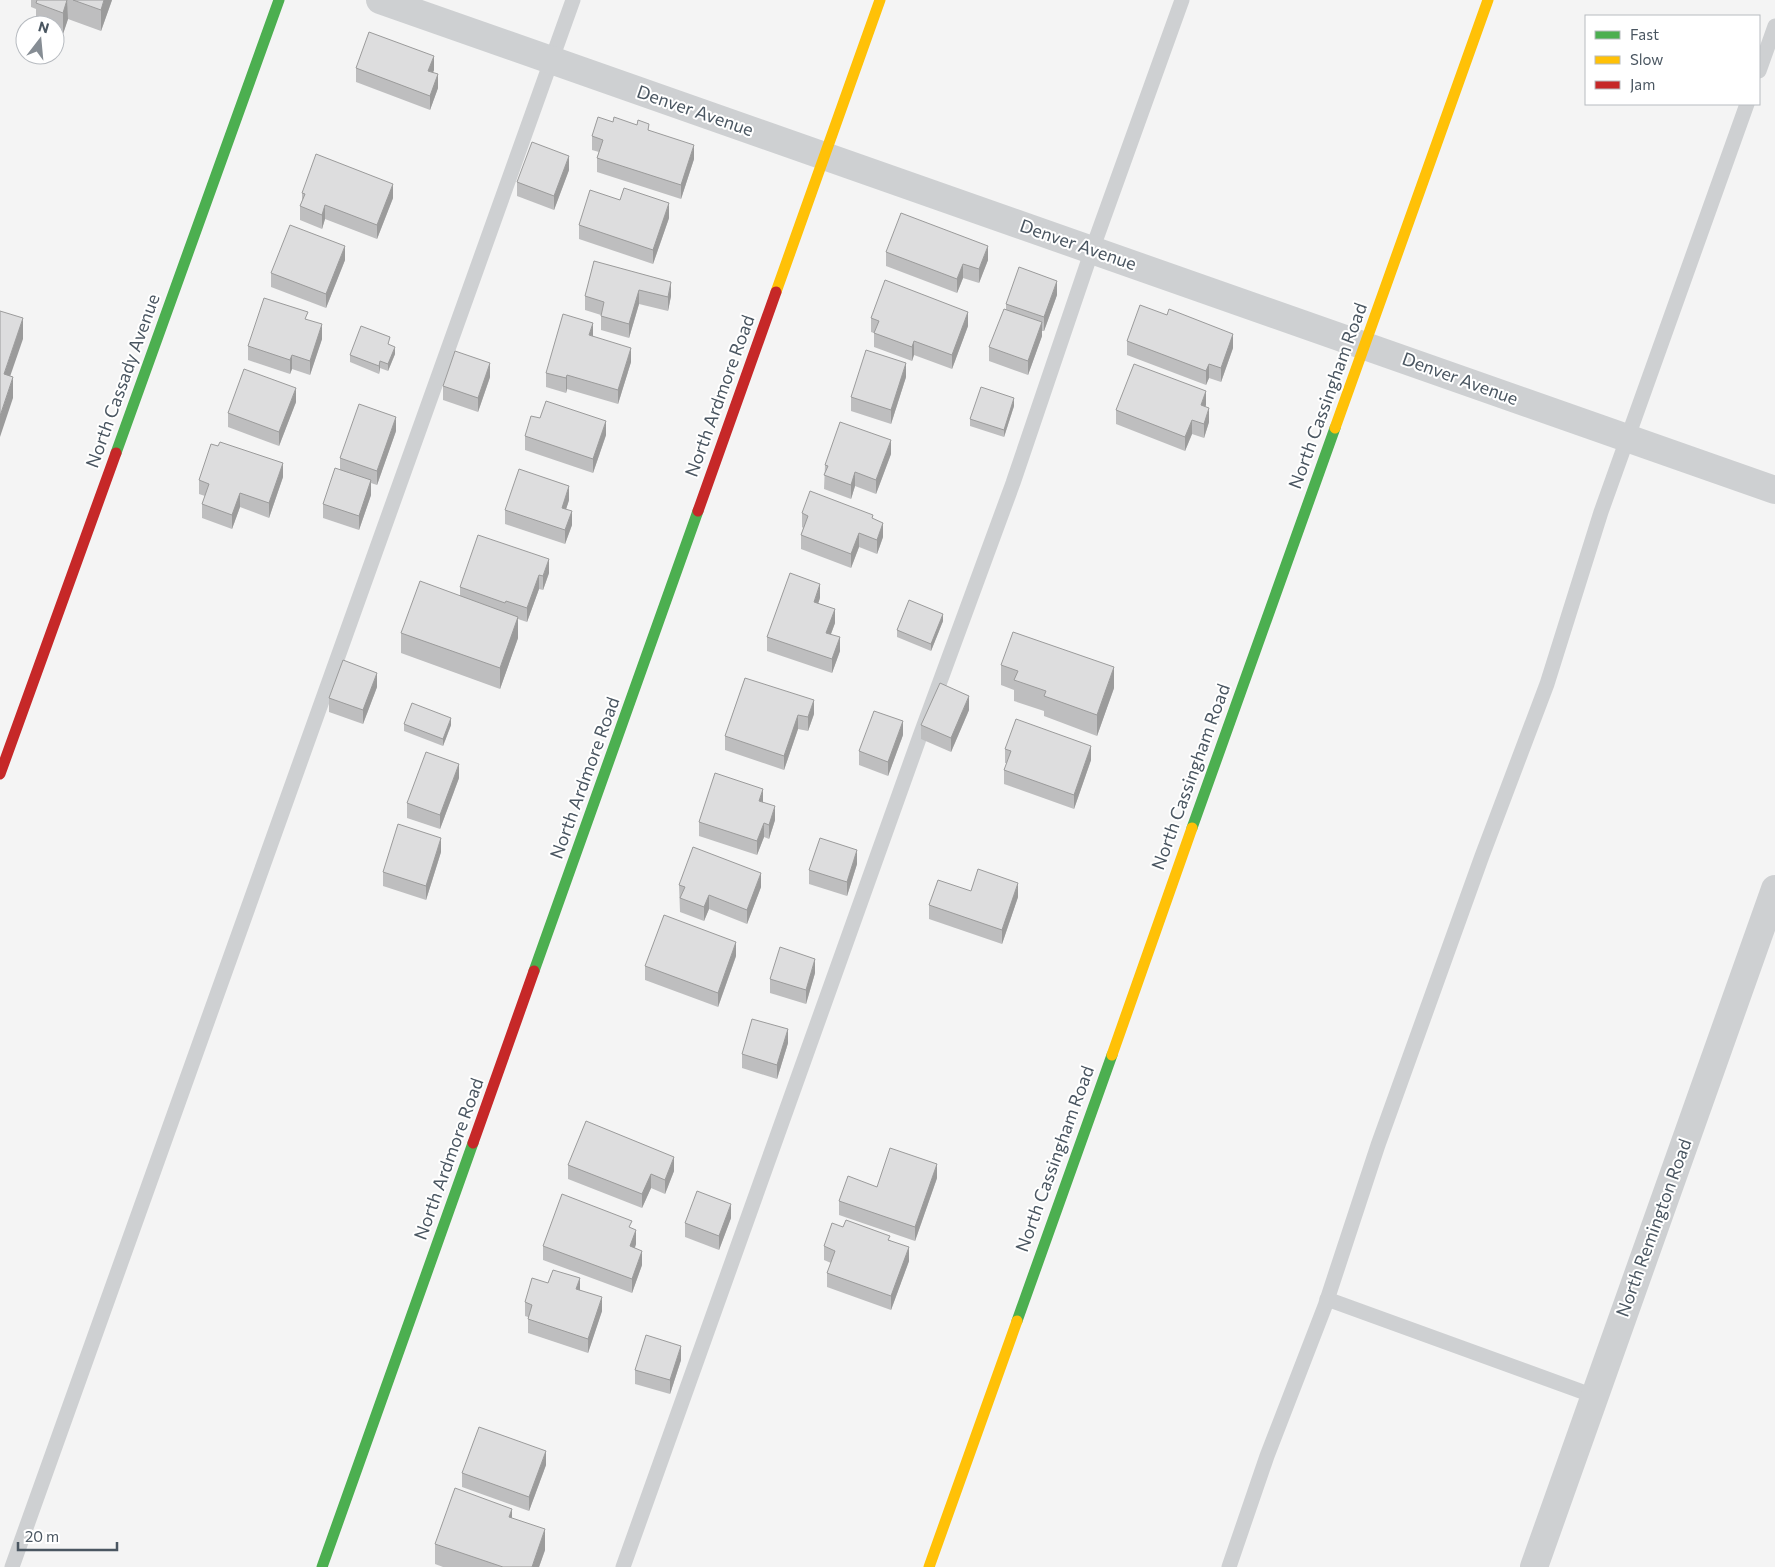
<svg xmlns="http://www.w3.org/2000/svg" width="1775" height="1567" viewBox="0 0 1775 1567" font-family="Commissioner,sans-serif">
	<style>
		.lines { fill: none; stroke-linecap: round; stroke-linejoin: round }
		.lane { stroke: #ced0d2; stroke-width: 15 }
		.street { stroke: #ced0d2; stroke-width: 28 }
		.fast { stroke: #4caf50; stroke-width: 11 }
		.slow { stroke: #ffc107; stroke-width: 11 }
		.jam { stroke: #c62828; stroke-width: 11 }
		.wall { fill: #bebebf }
		.shaded-wall { fill: #9b9b9b }
		.building { fill: #ddddde; stroke: #9b9b9b }
		.labels { text-anchor: middle; stroke-width: 4; stroke-linejoin: round; paint-order: stroke }
		.street-label { font-size: 18px; fill: #4a5661; stroke: #fff }
	</style>
	<rect width="100%" height="100%" fill="#f4f4f4"/>
	<g class="lines">
		<g class="lane">
			<path d="M1759,71L1775,26"/>
			<path d="M1327,1299L1594,1396"/>
			<path d="M12,1567L573,0"/>
			<path d="M623,1567L920,736L1013,483L1092,250L1182,0"/>
			<path d="M1229,1567L1267,1456L1325,1306L1378,1145L1482,856L1547,684L1601,512L1747,104"/>
		</g>
		<g class="street">
			<path d="M380,0L1775,490"/>
			<path d="M1534,1567L1775,889"/>
		</g>
		<g class="fast">
			<path d="M116,453L279,0"/>
			<path d="M1192,828L1335,428"/>
			<path d="M534,971L698,511"/>
			<path d="M1017,1321L1112,1055"/>
			<path d="M322,1567L473,1143"/>
		</g>
		<g class="slow">
			<path d="M776,292L880,0"/>
			<path d="M1335,428L1488,0"/>
			<path d="M1112,1055L1192,828"/>
			<path d="M929,1567L1017,1321"/>
		</g>
		<g class="jam">
			<path d="M698,511L776,292"/>
			<path d="M0,774L116,453"/>
			<path d="M473,1143L534,971"/>
		</g>
	</g>
	<g class="wall">
		<path d="M31,0H112L101,31L68,19L63,34L55,31V25H38L36,24V9L31,7Z"/>
		<path d="M356,68L434,70L433,72L438,88L430,110L356,82Z"/>
		<path d="M613,122L649,130L694,159L681,199L597,172V158L599,152L592,150V136Z"/>
		<path d="M569,170L554,210L517,196V182Z"/>
		<path d="M302,193L393,198L377,239L325,219L322,229L300,220V206L302,201Z"/>
		<path d="M669,218L653,264L579,239V225Z"/>
		<path d="M886,252L988,260L979,283L963,278L957,293L886,266Z"/>
		<path d="M345,260L326,308L271,287V273Z"/>
		<path d="M594,261L671,296L668,311L639,304L629,338L601,330V315L585,310V296Z"/>
		<path d="M1057,295L1044,331H1042V336L1028,375L989,361V347L1006,310V304Z"/>
		<path d="M871,318L968,326L952,369L914,355L912,361L874,347V333L871,332Z"/>
		<path d="M308,320L322,339L310,375L292,369L290,374L248,360V346Z"/>
		<path d="M1127,341L1233,348L1221,382L1209,378L1206,385L1127,355Z"/>
		<path d="M390,345L395,354L388,371L380,368L379,374L350,362V355Z"/>
		<path d="M631,362L618,404L567,389L566,393L546,387V373Z"/>
		<path d="M490,377L478,412L443,400V386Z"/>
		<path d="M906,377L891,424L851,411V397Z"/>
		<path d="M296,402L279,446L228,427V413Z"/>
		<path d="M1206,405L1205,407L1209,422L1204,438L1192,434L1185,451L1116,424V410Z"/>
		<path d="M1014,406L1004,437L970,426V419Z"/>
		<path d="M540,418L606,435L593,473L525,450V436Z"/>
		<path d="M396,431L377,485L371,483V495L359,530L323,518V504L340,470V458Z"/>
		<path d="M891,454L876,494L855,486L851,499L824,489L825,465Z"/>
		<path d="M283,477L269,518L240,507L232,529L202,518V504L205,496L199,494V480Z"/>
		<path d="M569,500L566,509L572,525L565,544L505,524V510Z"/>
		<path d="M802,513L873,519L883,537L877,554L859,547L851,568L801,549V535L803,528L802,527Z"/>
		<path d="M549,573L543,590L539,589L527,622L518,619V638L500,689L401,653V633L460,595V587Z"/>
		<path d="M820,598L818,603L835,623L831,634L840,651L832,673L767,651V637Z"/>
		<path d="M943,621L931,651L897,637V630Z"/>
		<path d="M1001,665L1114,688L1097,736L1044,716V711L1014,701V690L1001,685Z"/>
		<path d="M745,678L814,714L808,731L798,729L784,770L725,750V736Z"/>
		<path d="M377,687L363,724L329,712V698Z"/>
		<path d="M969,710L951,752L921,739V725Z"/>
		<path d="M404,724L451,725L443,746L404,731Z"/>
		<path d="M903,735L888,776L859,765V751Z"/>
		<path d="M1005,749L1091,760L1074,809L1004,784V770L1007,763H1005Z"/>
		<path d="M459,778L440,829L407,818V803Z"/>
		<path d="M763,802L775,820L769,839L764,837L757,855L699,836V822Z"/>
		<path d="M441,852L426,900L383,886V872Z"/>
		<path d="M857,864L847,896L809,884V870Z"/>
		<path d="M679,885L761,887L747,924L709,909L704,921L680,912Z"/>
		<path d="M971,891L1018,897L1002,944L929,919V905Z"/>
		<path d="M736,956L718,1007L645,980V966Z"/>
		<path d="M815,973L806,1004L770,993V979Z"/>
		<path d="M788,1043L777,1079L742,1068V1054Z"/>
		<path d="M568,1165L674,1171L665,1194L651,1188L642,1208L568,1179Z"/>
		<path d="M937,1178L915,1241L839,1215V1201L877,1187Z"/>
		<path d="M731,1218L719,1250L685,1237V1223Z"/>
		<path d="M843,1227L890,1240L909,1261L891,1310L827,1287V1273L831,1263L824,1260V1246Z"/>
		<path d="M632,1228L636,1244L635,1248L642,1265L632,1293L543,1260V1246Z"/>
		<path d="M548,1283L580,1290L602,1311L588,1353L528,1333V1317L525,1316V1302Z"/>
		<path d="M681,1360L670,1394L635,1384V1370Z"/>
		<path d="M546,1465L529,1511L462,1487V1473Z"/>
		<path d="M512,1518L545,1550L539,1567H443L435,1564V1544Z"/>
	</g>
	<g class="shaded-wall">
		<path d="M67,0L68,19L63,34V13Z"/>
		<path d="M104,0H112L101,31V10Z"/>
		<path d="M434,56V70L428,85V71Z"/>
		<path d="M438,74V88L430,110V96Z"/>
		<path d="M694,145V159L681,199V185Z"/>
		<path d="M569,156V170L554,210V196Z"/>
		<path d="M393,184V198L377,239V225Z"/>
		<path d="M669,203V218L653,264V250Z"/>
		<path d="M325,205V219L322,229V215Z"/>
		<path d="M345,246V260L326,308V294Z"/>
		<path d="M988,246V260L979,283V269Z"/>
		<path d="M963,264V278L957,293V279Z"/>
		<path d="M1057,281V295L1044,331V317Z"/>
		<path d="M671,282V296L668,311V297Z"/>
		<path d="M639,290V304L629,338V324Z"/>
		<path d="M968,312V326L952,369V355Z"/>
		<path d="M23,318V339L4,394V374Z"/>
		<path d="M1042,322V336L1028,375V361Z"/>
		<path d="M593,323V337L589,335Z"/>
		<path d="M322,324V339L310,375V361Z"/>
		<path d="M1233,334V348L1221,382V368Z"/>
		<path d="M914,341V355L912,361V347Z"/>
		<path d="M395,347V354L388,371V364Z"/>
		<path d="M631,348V362L618,404V390Z"/>
		<path d="M292,355V369L290,374V360Z"/>
		<path d="M380,361V368L379,374V366Z"/>
		<path d="M490,363V377L478,412V398Z"/>
		<path d="M906,363V377L891,424V410Z"/>
		<path d="M1209,364V378L1206,385V371Z"/>
		<path d="M567,375V389L566,393V378Z"/>
		<path d="M13,377V398L0,437V416Z"/>
		<path d="M296,388V402L279,446V432Z"/>
		<path d="M1206,391V405L1201,419V405Z"/>
		<path d="M1014,398V406L1004,437V430Z"/>
		<path d="M1209,408V422L1204,438V424Z"/>
		<path d="M396,417V431L377,485V471Z"/>
		<path d="M1192,420V434L1185,451V437Z"/>
		<path d="M606,421V435L593,473V459Z"/>
		<path d="M891,440V454L876,494V480Z"/>
		<path d="M283,463V477L269,518V503Z"/>
		<path d="M855,472V486L851,499V485Z"/>
		<path d="M371,480V495L359,530V516Z"/>
		<path d="M569,486V500L562,522V508Z"/>
		<path d="M240,493V507L232,529V515Z"/>
		<path d="M572,511V525L565,544V530Z"/>
		<path d="M883,523V537L877,554V540Z"/>
		<path d="M859,533V547L851,568V554Z"/>
		<path d="M549,559V573L543,590V576Z"/>
		<path d="M539,575V589L527,622V608Z"/>
		<path d="M820,584V598L814,616V602Z"/>
		<path d="M835,609V623L826,647V633Z"/>
		<path d="M943,614V621L931,651V644Z"/>
		<path d="M518,617V638L500,689V668Z"/>
		<path d="M840,637V651L832,673V659Z"/>
		<path d="M1114,667V688L1097,736V715Z"/>
		<path d="M377,673V687L363,724V710Z"/>
		<path d="M969,696V710L951,752V738Z"/>
		<path d="M814,700V714L808,731V717Z"/>
		<path d="M798,715V729L784,770V756Z"/>
		<path d="M451,718V725L443,746V739Z"/>
		<path d="M903,721V735L888,776V762Z"/>
		<path d="M1091,746V760L1074,809V795Z"/>
		<path d="M459,764V778L440,829V815Z"/>
		<path d="M763,789V803L759,801Z"/>
		<path d="M775,806V820L769,839V825Z"/>
		<path d="M764,823V837L757,855V841Z"/>
		<path d="M441,838V852L426,900V886Z"/>
		<path d="M857,850V864L847,896V882Z"/>
		<path d="M761,873V887L747,924V910Z"/>
		<path d="M1018,883V897L1002,944V930Z"/>
		<path d="M709,895V909L704,921V907Z"/>
		<path d="M736,942V956L718,1007V993Z"/>
		<path d="M815,959V973L806,1004V990Z"/>
		<path d="M788,1029V1043L777,1079V1065Z"/>
		<path d="M674,1157V1171L665,1194V1180Z"/>
		<path d="M937,1164V1178L915,1241V1227Z"/>
		<path d="M651,1174V1188L642,1208V1194Z"/>
		<path d="M731,1204V1218L719,1250V1236Z"/>
		<path d="M636,1230V1244L630,1260V1246Z"/>
		<path d="M909,1247V1261L891,1310V1296Z"/>
		<path d="M642,1251V1265L632,1293V1279Z"/>
		<path d="M580,1278V1292L576,1289Z"/>
		<path d="M602,1297V1311L588,1353V1339Z"/>
		<path d="M681,1346V1360L670,1394V1380Z"/>
		<path d="M546,1451V1465L529,1511V1497Z"/>
		<path d="M512,1509V1529L509,1517Z"/>
		<path d="M545,1529V1550L539,1567H532Z"/>
	</g>
	<g class="building">
		<path d="M37,0H67L63,13L36,3Z"/>
		<path d="M73,0H104L101,10Z"/>
		<path d="M369,32L434,56L428,71L438,74L430,96L356,68Z"/>
		<path d="M598,117L613,122L614,117L637,125L638,120L649,124L648,130L694,145L681,185L597,158L603,140L592,136Z"/>
		<path d="M532,142L569,156L554,196L517,182Z"/>
		<path d="M316,154L393,184L377,225L325,205L322,215L300,206L305,194L302,193Z"/>
		<path d="M624,188L669,203L653,250L579,225L590,190L620,200Z"/>
		<path d="M901,213L988,246L979,269L963,264L957,279L886,252Z"/>
		<path d="M290,225L345,246L326,294L271,273Z"/>
		<path d="M594,261L671,282L668,297L639,290L629,324L601,316L604,302L585,296Z"/>
		<path d="M1019,267L1057,281L1044,317L1006,304Z"/>
		<path d="M885,280L968,312L952,355L914,341L912,347L874,333L879,321L871,318Z"/>
		<path d="M264,298L308,312L305,319L322,324L310,361L292,355L290,360L248,346Z"/>
		<path d="M1140,305L1167,315L1169,309L1233,334L1221,368L1209,364L1206,371L1127,341Z"/>
		<path d="M1004,309L1042,322L1028,361L989,347Z"/>
		<path d="M0,311L23,318L4,374L13,377L0,416Z"/>
		<path d="M563,314L593,323L589,335L631,348L618,390L567,375L566,378L546,373Z"/>
		<path d="M361,326L390,337L388,344L395,347L388,364L380,361L379,366L350,355Z"/>
		<path d="M866,350L906,363L891,410L851,397Z"/>
		<path d="M455,351L490,363L478,398L443,386Z"/>
		<path d="M1134,364L1206,391L1201,405L1209,408L1204,424L1192,420L1185,437L1116,410Z"/>
		<path d="M244,369L296,388L279,432L228,413Z"/>
		<path d="M981,387L1014,398L1004,430L970,419Z"/>
		<path d="M546,401L606,421L593,459L525,436L531,416L540,418Z"/>
		<path d="M359,404L396,417L377,471L340,458Z"/>
		<path d="M840,422L891,440L876,480L855,472L851,485L824,475L828,466L825,465Z"/>
		<path d="M220,442L283,463L269,503L240,493L232,515L202,504L209,484L199,480L211,444L218,446Z"/>
		<path d="M335,468L371,480L359,516L323,504Z"/>
		<path d="M519,469L569,486L562,508L572,511L565,530L505,510Z"/>
		<path d="M810,491L873,515L872,518L883,523L877,540L859,533L851,554L801,535L808,516L802,513Z"/>
		<path d="M478,535L549,559L543,576L539,575L527,608L506,601L505,603L460,587Z"/>
		<path d="M790,573L820,584L814,602L835,609L826,633L840,637L832,659L767,637Z"/>
		<path d="M420,581L518,617L500,668L401,633Z"/>
		<path d="M909,600L943,614L931,644L897,630Z"/>
		<path d="M1013,632L1114,667L1097,715L1044,696L1046,691L1014,680L1018,671L1001,665Z"/>
		<path d="M343,660L377,673L363,710L329,698Z"/>
		<path d="M745,678L814,700L808,717L798,715L784,756L725,736Z"/>
		<path d="M940,683L969,696L951,738L921,725Z"/>
		<path d="M412,703L451,718L443,739L404,724Z"/>
		<path d="M874,711L903,721L888,762L859,751Z"/>
		<path d="M1016,719L1091,746L1074,795L1004,770L1011,751L1005,749Z"/>
		<path d="M426,752L459,764L440,815L407,803Z"/>
		<path d="M715,773L763,789L759,801L775,806L769,825L764,823L757,841L699,822Z"/>
		<path d="M398,824L441,838L426,886L383,872Z"/>
		<path d="M820,838L857,850L847,882L809,870Z"/>
		<path d="M693,847L761,873L747,910L709,895L704,907L680,898L685,887L679,885Z"/>
		<path d="M978,869L1018,883L1002,930L929,905L938,880L971,891Z"/>
		<path d="M664,915L736,942L718,993L645,966Z"/>
		<path d="M780,947L815,959L806,990L770,979Z"/>
		<path d="M752,1019L788,1029L777,1065L742,1054Z"/>
		<path d="M586,1121L674,1157L665,1180L651,1174L642,1194L568,1165Z"/>
		<path d="M890,1148L937,1164L915,1227L839,1201L848,1176L877,1187Z"/>
		<path d="M697,1191L731,1204L719,1236L685,1223Z"/>
		<path d="M562,1194L632,1221L629,1227L636,1230L630,1246L642,1251L632,1279L543,1246Z"/>
		<path d="M846,1220L890,1236L888,1240L909,1247L891,1296L827,1273L835,1251L824,1246L832,1223L843,1227Z"/>
		<path d="M553,1270L580,1278L576,1289L602,1297L588,1339L528,1319L532,1305L525,1302L532,1278L548,1283Z"/>
		<path d="M646,1335L681,1346L670,1380L635,1370Z"/>
		<path d="M479,1427L546,1451L529,1497L462,1473Z"/>
		<path d="M455,1488L512,1509L509,1517L545,1529L532,1567H503L435,1544Z"/>
	</g>
	<g class="labels">
		<g class="street-label">
			<text transform="translate(695 111) rotate(19)" y="6">Denver Avenue</text>
			<text transform="translate(1078 245) rotate(19)" y="6">Denver Avenue</text>
			<text transform="translate(1460 379) rotate(20)" y="6">Denver Avenue</text>
			<text transform="translate(123 381) rotate(-70)" y="6">North Cassady Avenue</text>
			<text transform="translate(720 396) rotate(-70)" y="6">North Ardmore Road</text>
			<text transform="translate(1328 396) rotate(-70)" y="6">North Cassingham Road</text>
			<text transform="translate(1191 777) rotate(-70)" y="6">North Cassingham Road</text>
			<text transform="translate(585 778) rotate(-70)" y="6">North Ardmore Road</text>
			<text transform="translate(449 1159) rotate(-70)" y="6">North Ardmore Road</text>
			<text transform="translate(1055 1159) rotate(-70)" y="6">North Cassingham Road</text>
			<text transform="translate(1654 1228) rotate(-70)" y="6">North Remington Road</text>
		</g>
	</g>
	<rect x="1585" y="15" width="175" height="90" fill="#ffffff" stroke="#b7bbc0"/>
	<rect x="1595" y="31" width="25" height="8" fill="#4caf50" stroke="#b7bbc0"/>
	<text x="1630" y="40" font-size="15" fill="#4a5661">Fast</text>
	<rect x="1595" y="56" width="25" height="8" fill="#ffc107" stroke="#b7bbc0"/>
	<text x="1630" y="65" font-size="15" fill="#4a5661">Slow</text>
	<rect x="1595" y="81" width="25" height="8" fill="#c62828" stroke="#b7bbc0"/>
	<text x="1630" y="90" font-size="15" fill="#4a5661">Jam</text>
	<g transform="translate(40 40) rotate(16)"><circle r="24" fill="#ffffff" stroke="#b7bbc0"/>
	<path d="M0-4L9 19L0 12L-9 19Z" fill="#868d94"/>
	<text y="-8" font-size="14" font-weight="bold" text-anchor="middle" fill="#4a5661">N</text>
	</g>
	<path d="M18 1542v8h99v-8" fill="none" stroke="#4a5661" stroke-width="2.5"/>
	<text x="25" y="1542" font-size="15" fill="#4a5661" stroke="#ffffff" stroke-width="4" paint-order="stroke">20 m</text>
</svg>
